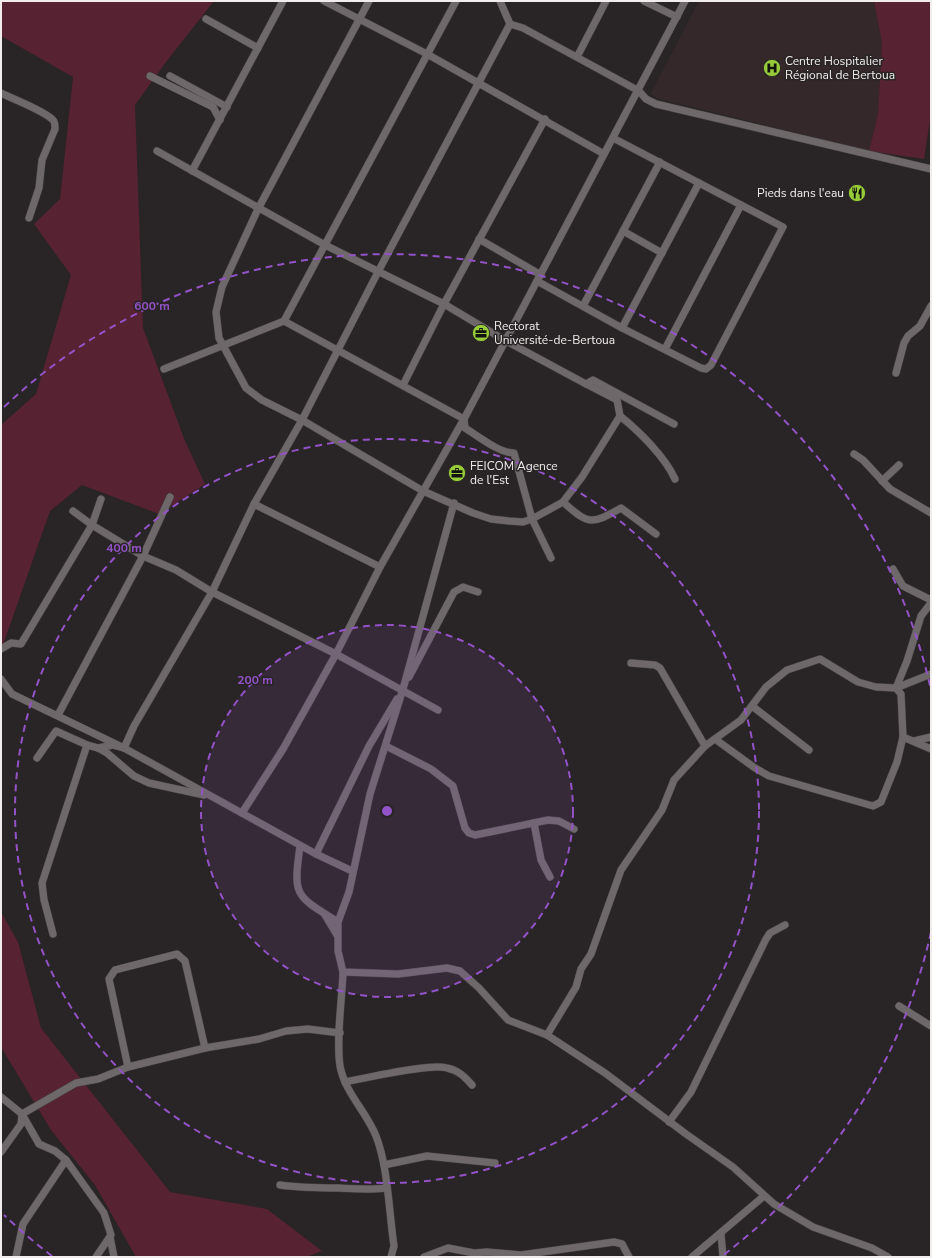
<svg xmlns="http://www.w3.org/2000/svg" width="932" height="1258" viewBox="0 0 932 1258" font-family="'Nunito Sans',sans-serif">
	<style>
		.built { fill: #35282b }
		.green { fill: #572232 }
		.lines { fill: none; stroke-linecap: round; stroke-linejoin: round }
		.minor-casing { stroke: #484344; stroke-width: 8 }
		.minor { stroke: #6f686a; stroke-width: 7 }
		.ring { fill: none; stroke: #9353c8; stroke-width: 2; stroke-dasharray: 7 5 }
		.labels { text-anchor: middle; stroke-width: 3; stroke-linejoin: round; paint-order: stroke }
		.poi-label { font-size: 12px; fill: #f1eded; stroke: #292425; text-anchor: start }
		.centre { fill: #9353c8; stroke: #292425; stroke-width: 2 }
		.ring-label { font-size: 12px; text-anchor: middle; font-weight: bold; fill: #9353c8; stroke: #292425; stroke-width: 3; stroke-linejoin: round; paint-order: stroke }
	</style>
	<rect width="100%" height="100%" fill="#292425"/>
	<path class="built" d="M699,1H874L882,43L878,114L869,151L656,98L651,93Z"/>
	<g class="green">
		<path d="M1,1H214L166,62L135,105L143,328L185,441L205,484L159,514L82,485L50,511L3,645L1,660V425L36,394L71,275L34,224L60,199L73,77L1,36Z"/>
		<path d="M874,1H931V113L924,159L869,151L878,114L882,43Z"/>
		<path d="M1,912L18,942L41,1028L170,1192L267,1209L322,1251L306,1257H136L95,1185L51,1130L1,1047Z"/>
	</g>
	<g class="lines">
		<defs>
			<g id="minor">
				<path d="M324,1L427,54L604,154"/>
				<path d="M369,1L258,209L222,287L216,312L219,338L246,388L262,400L302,420L423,491L473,513L491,519L509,521L523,522L532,519L563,502L582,477L620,416L617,400L586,384"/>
				<path d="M500,1L510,24L523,28L639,91L646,99L656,104L931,169"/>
				<path d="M644,1L677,17"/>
				<path d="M206,19L258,48"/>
				<path d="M577,57L606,1"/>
				<path d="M150,76L213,107L220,120"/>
				<path d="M170,76L227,107"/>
				<path d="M1,93C13,99 45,111 53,120C55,122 55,126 55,129L42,160L39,188L29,218"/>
				<path d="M157,151L325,245L444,304L506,341L586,384L593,380L674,424"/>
				<path d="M192,171L283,1"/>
				<path d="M623,231L662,253"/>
				<path d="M479,239L541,275"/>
				<path d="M537,281L622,328L701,368L706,369L711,365L783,227L613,138"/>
				<path d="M583,306L660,162"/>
				<path d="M284,321L464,419L465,428C478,436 499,453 514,453L532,519L551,558"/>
				<path d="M622,328L699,183"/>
				<path d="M665,349L741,205"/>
				<path d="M164,369L284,321L456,1"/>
				<path d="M896,373L904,343L908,336L920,326L931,306"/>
				<path d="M403,385L444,304L545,119"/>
				<path d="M620,416C639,431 665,457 675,479"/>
				<path d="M854,454L863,460L890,489L931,513"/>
				<path d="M882,481L899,465"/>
				<path d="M563,502C589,525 591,525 621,508L656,534"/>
				<path d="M454,503L403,689L370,794L349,892L338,922V951L343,972L398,974L447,968L460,971L479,988L508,1020L547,1035L605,1073L686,1134L733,1167L774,1204L813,1227L872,1248L888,1257"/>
				<path d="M254,504L380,567"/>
				<path d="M73,511L92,525L143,556L176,570L212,592L336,654L438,710"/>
				<path d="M893,569L903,586L931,600"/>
				<path d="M1,649L11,643L21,644L92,525L101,499"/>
				<path d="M631,663L655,665L660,668L705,746"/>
				<path d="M409,677L454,592L463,587L478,592"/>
				<path d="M1,679L12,694L124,748L316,854L352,871"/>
				<path d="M896,688L907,661L921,616L931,603"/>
				<path d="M752,706L809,750"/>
				<path d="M58,715L143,556L170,497"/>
				<path d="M903,737L931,749"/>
				<path d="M715,739L755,768L769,776L873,806L881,802L897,762L903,737L901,694L896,688"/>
				<path d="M914,741L931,737"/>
				<path d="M386,746L431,769L453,786L465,828L469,833L475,835L548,820L559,821L574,829"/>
				<path d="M98,748L113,745L124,748L134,726L212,592L254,504L302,420L379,270L510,24"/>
				<path d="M37,758L56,731L87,745L98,748L107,753L134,776L149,783L204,795"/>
				<path d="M242,813L283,749L336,654L380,567L464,419L685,1"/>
				<path d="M534,823L541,860L550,877"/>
				<path d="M300,846C293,897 295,895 338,922"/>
				<path d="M316,854L369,746L397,699"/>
				<path d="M325,915L337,935"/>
				<path d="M53,934L44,900L42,883L87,745"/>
				<path d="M343,972C342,1000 336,1039 340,1066C345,1093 366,1111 376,1136C388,1166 389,1213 394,1246L391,1257"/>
				<path d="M899,1006L931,1026"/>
				<path d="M547,1035L567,1002L576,987L581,969L591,954L621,870L662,810L674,780L705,746L741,720L766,687L787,670L820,659L858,682L876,687L896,688L931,674"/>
				<path d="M128,1067L109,979L115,970L177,954L185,961L205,1048"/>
				<path d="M345,1082C366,1078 430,1063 447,1068C458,1070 465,1077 472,1085"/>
				<path d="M1,1097L22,1114L39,1144L55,1151L66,1160L104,1213L111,1235L96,1257"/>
				<path d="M22,1114L76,1083L98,1079L128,1067L205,1048L259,1039L286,1031L308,1029L340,1033"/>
				<path d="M669,1122L691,1092L766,939L770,933L785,925"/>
				<path d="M1,1152L21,1124L22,1114"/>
				<path d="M384,1165L427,1156L495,1163"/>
				<path d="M280,1185C300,1188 319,1188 339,1188C356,1189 370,1190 386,1188"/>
				<path d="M721,1234L723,1257"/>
				<path d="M110,1237L114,1257"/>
				<path d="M16,1257L23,1224L66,1160"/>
				<path d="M424,1257L448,1248L474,1253L487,1252L521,1255L614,1242L622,1244L629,1257"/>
				<path d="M692,1257L764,1196"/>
			</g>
		</defs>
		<use href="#minor" class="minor-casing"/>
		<use href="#minor" class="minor"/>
	</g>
	<circle cx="387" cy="811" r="186" fill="#9353c8" fill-opacity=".12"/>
	<g class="ring">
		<circle cx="387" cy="811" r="186"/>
		<circle cx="387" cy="811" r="372"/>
		<path d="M931 932A557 557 0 0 1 722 1256M52 1256A557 557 0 0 1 4 1215M4 407A557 557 0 0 1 931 690"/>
	</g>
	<defs>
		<symbol id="hospital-disc" viewBox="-11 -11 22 22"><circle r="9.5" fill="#97cc38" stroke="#292425"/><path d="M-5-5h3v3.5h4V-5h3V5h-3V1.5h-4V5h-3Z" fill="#111"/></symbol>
		<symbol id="restaurant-disc" viewBox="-11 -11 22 22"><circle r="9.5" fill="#97cc38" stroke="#292425"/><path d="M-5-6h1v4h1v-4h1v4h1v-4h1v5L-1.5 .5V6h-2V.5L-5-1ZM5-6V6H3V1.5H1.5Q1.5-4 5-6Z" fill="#111"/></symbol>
		<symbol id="office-disc" viewBox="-11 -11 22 22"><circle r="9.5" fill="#97cc38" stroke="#292425"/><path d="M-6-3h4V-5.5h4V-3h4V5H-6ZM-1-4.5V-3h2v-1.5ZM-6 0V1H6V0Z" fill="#111"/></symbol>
	</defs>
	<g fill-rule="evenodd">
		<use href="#hospital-disc" x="762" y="58" width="20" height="20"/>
		<use href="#restaurant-disc" x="847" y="183" width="20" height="20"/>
		<use href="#office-disc" x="471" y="323" width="20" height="20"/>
		<use href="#office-disc" x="447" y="463" width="20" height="20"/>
	</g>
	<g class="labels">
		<g class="poi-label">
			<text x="785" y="65">Centre Hospitalier<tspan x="785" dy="14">Régional de Bertoua</tspan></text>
			<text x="844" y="197" text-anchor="end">Pieds dans l'eau</text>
			<text x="494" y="330">Rectorat<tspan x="494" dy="14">Université-de-Bertoua</tspan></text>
			<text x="470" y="470">FEICOM Agence<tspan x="470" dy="14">de l'Est</tspan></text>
		</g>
	</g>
	<circle cx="387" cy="811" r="6" class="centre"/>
	<g class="ring-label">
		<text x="152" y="310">600 m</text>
		<text x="124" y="552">400 m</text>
		<text x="255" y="684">200 m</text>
	</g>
	<rect width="932" height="1258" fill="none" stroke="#f1eded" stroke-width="4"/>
</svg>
